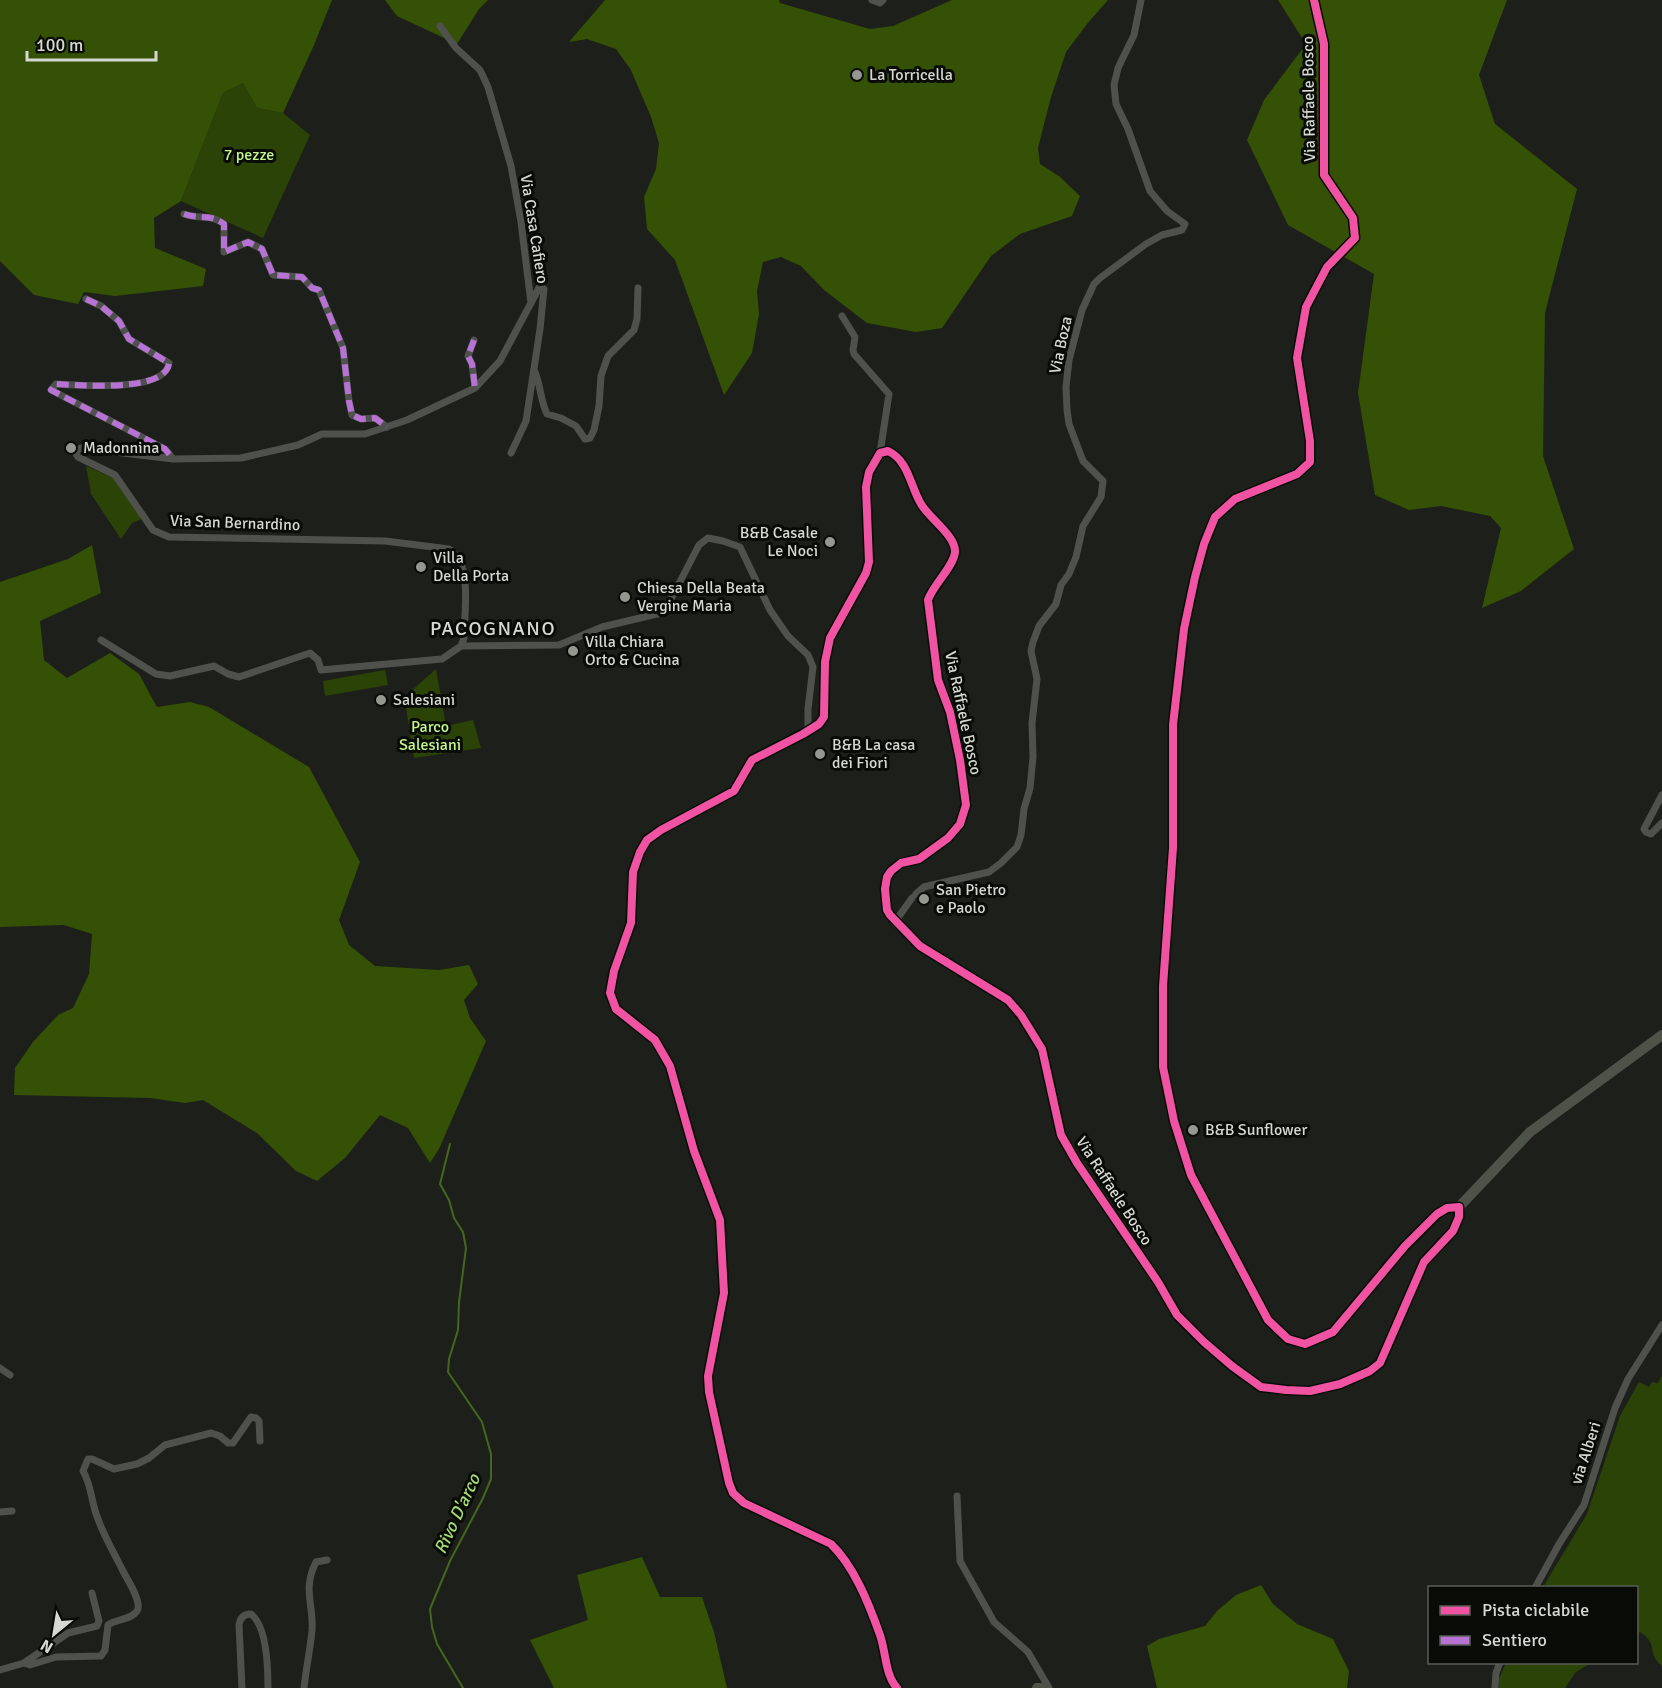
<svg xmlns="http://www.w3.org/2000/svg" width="1662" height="1688" font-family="Signika,sans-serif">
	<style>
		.green { fill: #2b4307 }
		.forest { fill: #345105 }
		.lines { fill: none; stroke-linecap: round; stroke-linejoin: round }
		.stream { stroke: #46661f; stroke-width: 2 }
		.street { stroke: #4f514d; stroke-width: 7 }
		.secondary { stroke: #4e534a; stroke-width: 10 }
		.quiet { stroke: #b673d3; stroke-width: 6; stroke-dasharray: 12 6; stroke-linecap: butt }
		.cycleway-casing { stroke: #080b06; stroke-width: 11 }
		.cycleway { stroke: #f153a3; stroke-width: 8 }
		.poi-dot { fill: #959891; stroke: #080b06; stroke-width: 2 }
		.labels { text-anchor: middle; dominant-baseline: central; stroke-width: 6; stroke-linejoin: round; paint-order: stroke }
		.poi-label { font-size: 16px; fill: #d5d9d1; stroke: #080b06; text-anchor: start }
		.street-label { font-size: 16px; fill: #d5d9d1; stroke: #080b06 }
		.park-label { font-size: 16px; fill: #c2f68d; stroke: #080b06 }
		.water-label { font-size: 18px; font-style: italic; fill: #a7da73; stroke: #080b06 }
		.quarter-label { font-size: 20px; letter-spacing: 1.5px; fill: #d5d9d1; stroke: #080b06 }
	</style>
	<rect width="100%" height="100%" fill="#1d201a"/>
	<!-- green -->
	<path class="green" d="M243 83 257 108 283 113 310 135 263 238 181 201 223 93Z
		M86 466 113 478 142 519 132 523 121 539 91 494Z
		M436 669 446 726 473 720 481 748 414 758 405 701 410 692Z
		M385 670 388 685 325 696 323 681Z
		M1662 1376V1666C1645 1651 1660 1645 1640 1632L1637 1634 1636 1588 1543 1587 1587 1514 1620 1416 1639 1382 1649 1387 1652 1382 1658 1383Z
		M1506 1663V1662L1591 1663 1576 1672 1565 1688H1499V1679Z"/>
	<!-- forest -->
	<path class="forest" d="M0 0H332L314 45 283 113 257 108 243 83 223 93 181 201 154 218 155 248 206 269 203 286 115 296 84 292 78 304 34 295 0 261Z
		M385 0H488L479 9 457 44 397 16Z
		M605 0H779L780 3 870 29 893 26 952 0H1108L1087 24 1066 52 1051 97 1038 148 1040 164 1060 177 1080 196 1072 216 1020 234 991 256 942 328 916 332 867 323 824 290 801 266 781 257 763 262 757 291 759 314 752 353 724 395 675 260 647 229 644 197 656 169 659 143 651 117 631 70 616 49 587 39 569 42Z
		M1278 0H1507L1479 75 1495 124 1577 189 1545 313 1543 456 1574 549 1521 591 1482 608 1501 528 1490 516 1441 506 1409 510 1375 495 1358 393 1374 274 1288 225 1247 140 1264 100 1306 44Z
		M92 545 101 593 40 621 44 660 67 678 110 653 139 674 157 707 190 702 209 707 309 767 360 862 339 920 349 945 375 966 439 970 469 965 478 984 464 1000 470 1018 486 1041 439 1149 430 1163 408 1128 380 1115 345 1158 317 1181 296 1171 257 1133 203 1100 185 1103 150 1098 14 1095 15 1068 33 1042 58 1015 73 1008 89 974 92 934 64 925 0 927V582L68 559Z
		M642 1557 660 1597H702L714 1632 727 1688H554L530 1640 588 1620 577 1575Z
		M1261 1585 1273 1604 1297 1624 1333 1639 1349 1671 1347 1688H1157L1147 1646 1159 1639 1205 1626 1217 1611 1236 1595Z"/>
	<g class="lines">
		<!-- stream -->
		<path class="stream" d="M450 1144 440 1184 449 1200 454 1218 463 1232 466 1248 459 1302 458 1330 449 1359 448 1372 482 1422 491 1454V1479L483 1498 450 1561 430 1609 432 1627 437 1644 463 1688"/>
		<!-- street -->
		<path class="street" d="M872 0 880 3 883 0
			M440 26 456 48 480 70 488 87 511 166 521 222 531 303
			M184 214C201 220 209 213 224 224V252L248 242 262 249 273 275 302 277 312 288 319 290 343 348 349 401 352 415 361 419 375 418 387 427
			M86 299 101 306 119 321 129 339 169 363C166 393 79 385 56 384L51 390 165 449 173 459
			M842 316 855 337 853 350 854 354 889 394 880 453
			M474 340 468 356 472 364 475 388
			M534 370C541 384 540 400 547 414L561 418 576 426 585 439 590 438 594 430 599 406 601 376 608 356 634 330 637 319 638 288
			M101 640 156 674 170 676 214 666 228 674 239 677 310 653 318 660 321 670 442 659 461 646 559 645 602 627 657 614 671 599 699 545 708 538 723 541 740 547 770 610 788 636 808 655 813 667 808 709V731
			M461 646 464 638C464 613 473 563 449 549L385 541 169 537 153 530 115 475 78 457 75 452 81 448 173 459 241 458 298 445 322 434H365L407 420 475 388 500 361 540 286 544 289 540 329 526 421 511 453
			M1662 795 1644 829 1646 832 1651 834 1662 823
			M916 894 924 887 932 885 989 872 1001 863 1017 847 1021 835 1024 809 1030 788 1033 757 1032 723 1037 679 1031 651 1033 642 1039 626 1056 604 1061 585 1069 574 1076 557 1083 526 1101 497 1103 481 1083 461 1069 424 1067 410 1066 387 1069 360 1082 310 1094 284 1100 278 1146 244 1162 235 1182 230 1185 224 1167 211 1150 191 1128 129 1116 104 1114 85 1118 68 1134 35 1141 0
			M893 920 897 919 912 898
			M0 1368 10 1375
			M957 1496 960 1561 994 1622 1028 1652 1049 1688
			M0 1512 12 1511
			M1535 1588 1559 1544 1584 1505 1615 1408 1628 1379 1662 1325
			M24 1663 30 1665 56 1657 101 1656 105 1650 108 1625C116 1619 131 1620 137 1611 143 1602 126 1578 122 1569 114 1553 104 1536 98 1519 91 1503 92 1486 83 1471L88 1459H92L114 1469 137 1464 149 1458 165 1445 211 1433 220 1436 228 1443H233L251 1417 256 1418 259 1421 260 1441
			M0 1670 24 1663 68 1633 97 1626 99 1621 92 1593
			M242 1688 239 1625C240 1618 244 1614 251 1614 267 1626 268 1669 268 1688
			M304 1688C306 1669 310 1650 312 1631 314 1604 302 1590 316 1562L327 1560
			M1495 1688 1496 1673 1500 1662"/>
		<!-- secondary -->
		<path class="secondary" d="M1459 1207 1530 1132 1662 1035
			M897 1688C885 1675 886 1652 880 1635 869 1604 854 1566 831 1544L744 1503 733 1493 729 1483 709 1392 708 1376 724 1293 720 1220 694 1151 670 1066 655 1040 616 1009 610 993 614 971 631 923 633 872 640 852 647 840 661 830 734 791 752 760 803 734 819 724 824 717 825 662 830 638 866 573 869 562 866 487 869 472 880 453 888 451C909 461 910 486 921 504 929 518 956 536 955 552 954 566 933 585 928 600L938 680 950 712 960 760 966 805 960 824 948 838 919 859 901 863 891 871 887 877 885 889 887 910 890 915 920 946 1008 1000 1021 1015 1042 1049 1061 1135 1077 1163 1158 1282 1177 1315 1204 1342 1232 1366 1261 1387 1286 1390 1310 1391 1340 1384 1370 1371 1380 1363 1424 1262 1453 1231 1459 1217V1207L1447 1208 1437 1214 1405 1246 1333 1332 1305 1344 1288 1339 1268 1320 1191 1175 1174 1121 1163 1067V986L1173 848V725L1184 629 1195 577 1204 544 1215 517 1235 499 1297 474 1310 462V441L1297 358 1306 307 1327 267 1355 238 1353 218 1324 175V44L1314 0
			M1037 1688H1044"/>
		<!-- quiet -->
		<path class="quiet" d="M184 214C201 220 209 213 224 224V252L248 242 262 249 273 275 302 277 312 288 319 290 343 348 349 401 352 415 361 419 375 418 387 427
			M86 299 101 306 119 321 129 339 169 363C166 393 79 385 56 384L51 390 165 449 173 459
			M474 340 468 356 472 364 475 388"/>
		<defs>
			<path id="cycleway" d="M897 1688C885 1675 886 1652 880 1635 869 1604 854 1566 831 1544L744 1503 733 1493 729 1483 709 1392 708 1376 724 1293 720 1220 694 1151 670 1066 655 1040 616 1009 610 993 614 971 631 923 633 872 640 852 647 840 661 830 734 791 752 760 803 734 819 724 824 717 825 662 830 638 866 573 869 562 866 487 869 472 880 453 888 451C909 461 910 486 921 504 929 518 956 536 955 552 954 566 933 585 928 600L938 680 950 712 960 760 966 805 960 824 948 838 919 859 901 863 891 871 887 877 885 889 887 910 890 915 920 946 1008 1000 1021 1015 1042 1049 1061 1135 1077 1163 1158 1282 1177 1315 1204 1342 1232 1366 1261 1387 1286 1390 1310 1391 1340 1384 1370 1371 1380 1363 1424 1262 1453 1231 1459 1217V1207L1447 1208 1437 1214 1405 1246 1333 1332 1305 1344 1288 1339 1268 1320 1191 1175 1174 1121 1163 1067V986L1173 848V725L1184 629 1195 577 1204 544 1215 517 1235 499 1297 474 1310 462V441L1297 358 1306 307 1327 267 1355 238 1353 218 1324 175V44L1314 0"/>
		</defs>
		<!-- cycleway casing -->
		<use href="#cycleway" class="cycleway-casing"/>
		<!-- cycleway -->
		<use href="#cycleway" class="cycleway"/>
	</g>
	<!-- markers -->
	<g class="poi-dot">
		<circle cx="857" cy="75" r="6"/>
		<circle cx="71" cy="448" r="6"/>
		<circle cx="830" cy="542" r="6"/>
		<circle cx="421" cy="567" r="6"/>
		<circle cx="625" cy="597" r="6"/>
		<circle cx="573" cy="651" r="6"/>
		<circle cx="381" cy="700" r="6"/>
		<circle cx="820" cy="754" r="6"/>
		<circle cx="924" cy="899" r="6"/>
		<circle cx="1193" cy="1130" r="6"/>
	</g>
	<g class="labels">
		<!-- poi labels -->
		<g class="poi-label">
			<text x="869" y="75">La Torricella</text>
			<text x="83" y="448">Madonnina</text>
			<text x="818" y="533" text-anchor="end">B&amp;B Casale<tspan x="818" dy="18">Le Noci</tspan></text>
			<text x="433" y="558">Villa<tspan x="433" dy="18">Della Porta</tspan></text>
			<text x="637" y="588">Chiesa Della Beata<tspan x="637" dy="18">Vergine Maria</tspan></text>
			<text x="585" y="642">Villa Chiara<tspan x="585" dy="18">Orto &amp; Cucina</tspan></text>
			<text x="393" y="700">Salesiani</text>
			<text x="832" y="745">B&amp;B La casa<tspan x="832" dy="18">dei Fiori</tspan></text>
			<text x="936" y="890">San Pietro<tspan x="936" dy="18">e Paolo</tspan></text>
			<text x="1205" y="1130">B&amp;B Sunflower</text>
		</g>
		<!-- street labels -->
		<g class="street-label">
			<text transform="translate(1309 99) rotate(-91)">Via Raffaele Bosco</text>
			<text transform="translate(534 229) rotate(81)">Via Casa Cafiero</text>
			<text transform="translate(1061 345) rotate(-78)">Via Boza</text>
			<text transform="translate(235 523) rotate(2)">Via San Bernardino</text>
			<text transform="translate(963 713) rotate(78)">Via Raffaele Bosco</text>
			<text transform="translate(1114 1191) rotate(57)">Via Raffaele Bosco</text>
			<text transform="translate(1586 1453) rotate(-72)">via Alberi</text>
		</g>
		<!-- park labels -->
		<g class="park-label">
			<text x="249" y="155">7 pezze</text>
			<text x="430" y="727">Parco<tspan x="430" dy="18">Salesiani</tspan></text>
		</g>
		<!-- water labels -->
		<g class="water-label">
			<text transform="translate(457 1514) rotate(-65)">Rivo D'arco</text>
		</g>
		<!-- quarter labels -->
		<g class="quarter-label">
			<text x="493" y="628">PACOGNANO</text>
		</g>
	</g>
	<!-- legend -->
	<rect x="1428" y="1586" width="210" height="78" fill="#080b06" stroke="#5a5d57" stroke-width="1.5"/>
	<rect x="1440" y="1606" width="30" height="9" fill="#f153a3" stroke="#5a5d57" stroke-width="1.5"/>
	<text x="1482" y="1616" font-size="18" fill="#d5d9d1">Pista ciclabile</text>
	<rect x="1440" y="1636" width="30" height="9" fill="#b673d3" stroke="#5a5d57" stroke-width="1.5"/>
	<text x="1482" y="1646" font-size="18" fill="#d5d9d1">Sentiero</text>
	<!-- north arrow -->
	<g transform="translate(54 1634) rotate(210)" stroke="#080b06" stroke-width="4.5" paint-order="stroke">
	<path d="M0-4.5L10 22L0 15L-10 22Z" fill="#d5d9d1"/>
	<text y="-9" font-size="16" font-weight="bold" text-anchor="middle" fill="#d5d9d1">N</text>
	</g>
	<!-- scale -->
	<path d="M27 51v9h129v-9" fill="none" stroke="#d5d9d1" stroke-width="3"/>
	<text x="36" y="51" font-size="18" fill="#d5d9d1" stroke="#080b06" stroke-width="4.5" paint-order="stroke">100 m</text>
</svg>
